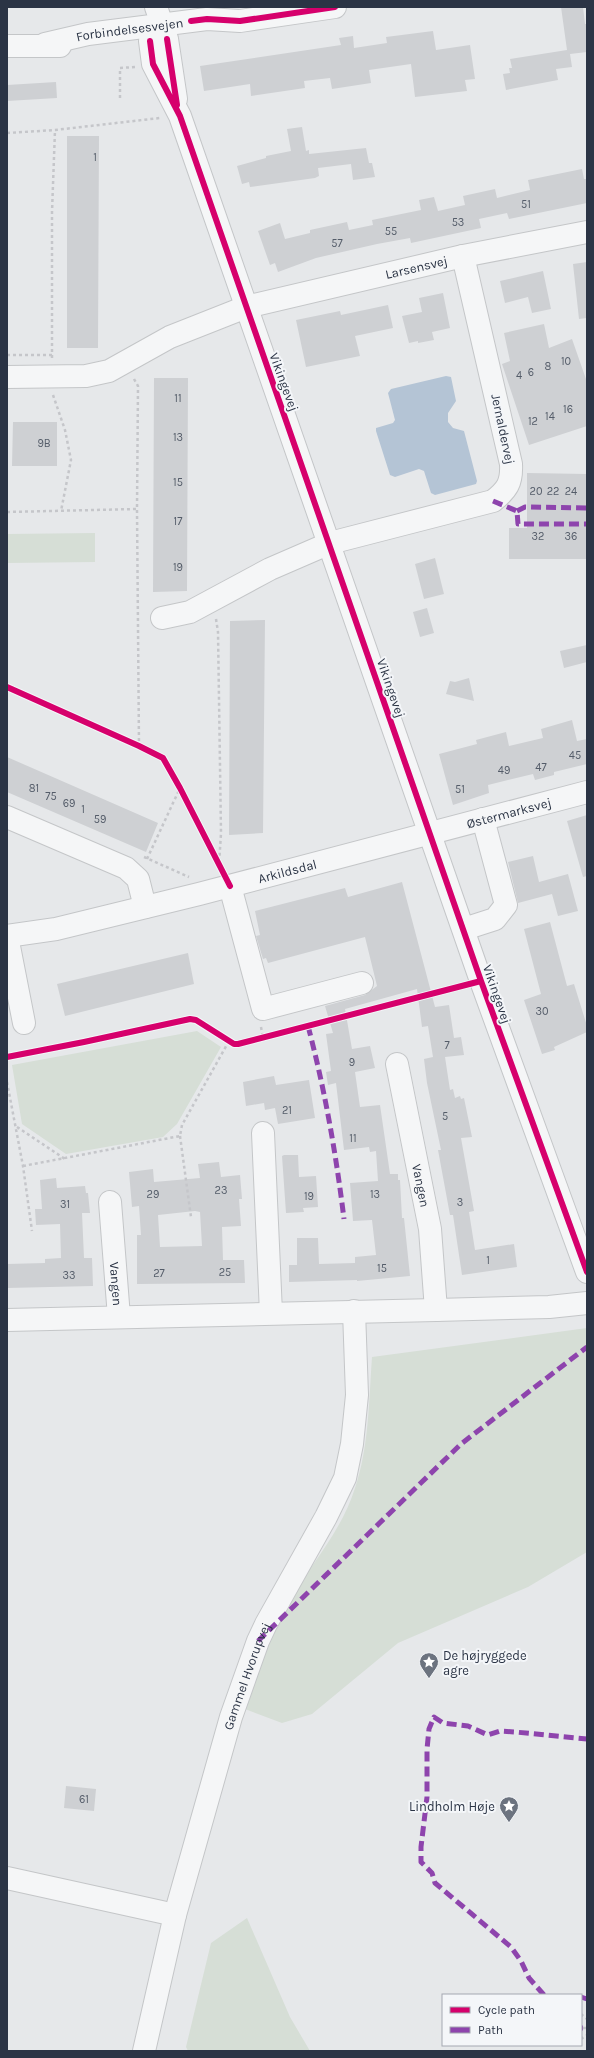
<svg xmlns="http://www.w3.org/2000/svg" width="594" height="2058" font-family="Karla,sans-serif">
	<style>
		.green { fill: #d6ded6 }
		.water { fill: #b4c4d5 }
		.building { fill: #ced0d3; fill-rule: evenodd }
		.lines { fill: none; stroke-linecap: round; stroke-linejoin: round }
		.minor-casing { stroke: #c4c6c8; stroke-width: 24 }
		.path { stroke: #c5c6ca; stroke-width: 2.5; stroke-dasharray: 3 3; stroke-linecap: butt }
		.minor { stroke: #f5f6f7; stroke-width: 22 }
		.quiet { stroke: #8e44ad; stroke-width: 5; stroke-dasharray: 10 5; stroke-linecap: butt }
		.cycleway-casing { stroke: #f4f6f9; stroke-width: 8 }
		.cycleway { stroke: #d6006c; stroke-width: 6 }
		.labels { text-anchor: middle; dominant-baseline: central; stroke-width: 4; stroke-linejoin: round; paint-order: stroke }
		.number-label { font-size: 11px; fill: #545c69 }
		.street-label { font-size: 13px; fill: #2b3445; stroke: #f4f6f9 }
		.poi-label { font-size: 13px; fill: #2b3445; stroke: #f4f6f9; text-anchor: start }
	</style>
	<rect width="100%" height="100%" fill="#e6e8ea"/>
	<!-- green -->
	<path class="green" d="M95 533V562L7 563V534Z
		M197 1031 221 1047 177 1124 163 1137 66 1154 22 1124 12 1065Z
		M587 1328V1552L528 1587 398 1643 312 1714 282 1723 245 1709C255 1676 266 1644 282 1613 305 1570 340 1536 355 1488 369 1448 369 1399 372 1357Z
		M247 1918 290 2017 310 2051H188L186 2047 211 1943Z"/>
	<!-- water -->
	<path class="water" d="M446 376 451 377 456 401 448 413V422L453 428 464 431 477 481 476 484 435 495 431 493 424 471 419 469 395 477 390 475 376 431V428L393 423 395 420 388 393 391 389Z"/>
	<!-- building -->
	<path class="building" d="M561 7H583L585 24H587V52L570 54 572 67 556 69 558 80 506 90 503 74 510 73 509 68H512L510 59 567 50Z
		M433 31 436 50 470 45 475 79 465 80 467 91 415 97 411 64 369 70 371 83 332 89 330 78 304 81 305 88 251 96 250 84 204 91 200 66 341 45 339 38 353 36 354 48 387 43 386 37Z
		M56 82 57 98 7 101V85Z
		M302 127 306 151 309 150V154L366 148 369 163H372L375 177 353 180 351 164 318 168 319 176 315 178 250 187 249 182 242 184 237 166 266 158V156L291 151 287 129Z
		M67 136H99L98 348H67Z
		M582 169 584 179H587V203L509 219 507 213 479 219 481 228 411 243 410 238 377 244 316 258 278 272 275 263 270 265 258 231 280 223 285 239 310 233V230L347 222 349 230 373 225 372 220 421 210 419 200 434 197 438 211 465 205 463 196 495 189 497 198 530 190 528 180Z
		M587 262V318L579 319 573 264Z
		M543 271 551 309 532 313 528 297 505 303 500 281Z
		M443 293 450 328 432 332 434 340 418 343V341L409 343 402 316 422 312 419 298Z
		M388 305 393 328 355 336 360 356 306 367 296 320 340 311 341 315Z
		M544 324 549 348 572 339 587 382V426L529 445 502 364 510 361 504 333Z
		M154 378H188L187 591 153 592Z
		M13 422H57V466H12Z
		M527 473 587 474V559H509V528H527Z
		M435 558 444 594 424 599 415 564Z
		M427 608 434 633 420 637 413 612Z
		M265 620 263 833 229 835 230 621Z
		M587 645V662L564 668 560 651Z
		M469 678 474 701 446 694 450 681 455 682Z
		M572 720 577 741 587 739V764L554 772V775L535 780 533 774 488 785 489 793 453 805 439 754 477 744 476 740 506 732 509 746 543 738 541 729Z
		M7 757 158 823 146 852 7 792Z
		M587 815V876L583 877 567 821Z
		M533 856 539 882 568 874 578 911 558 916 552 894 518 903 508 862Z
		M402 882 435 1007 449 1005 454 1038 461 1037 464 1055 445 1057 450 1090 453 1089 455 1098 460 1096 461 1099 464 1098 472 1137 461 1138 474 1211 469 1212 475 1250 514 1244 517 1267 462 1275 453 1215H450L438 1150H441L427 1083 424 1059 433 1057 428 1026 422 1027 417 989 345 1009 352 1049 370 1046 375 1068 355 1072 360 1107 380 1105 390 1174H398V1180H400L402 1218H404L410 1276 357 1281V1280L289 1282V1265H297V1238H318L319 1264 355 1263V1257L376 1255 372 1220 353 1221 350 1183 378 1181 376 1151 370 1152 369 1147 344 1150 336 1083 328 1085 326 1072 331 1071 326 1034 333 1033 325 1006 365 995 377 986 365 937 268 963 266 958 263 959 256 936 260 935 255 911 345 888 348 897Z
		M550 922 567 986 574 984 587 1026V1032L554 1047 555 1050 542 1054 524 1000 541 994 524 929Z
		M188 953 194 984 65 1016 57 984Z
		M274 1076 276 1085 309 1080 315 1118 278 1124 275 1108 265 1110 264 1103 246 1106 243 1082Z
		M284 1155H298L299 1177 316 1176 318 1207 303 1208 304 1212 286 1213 282 1156Z
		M219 1162 221 1177 240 1175 242 1199H239L241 1226 222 1227 223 1260H244L245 1283 137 1284V1235H141L139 1206 132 1207 129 1172 153 1169 154 1182 200 1178 198 1164ZM195 1211 200 1212 202 1246 160 1247 158 1215Z
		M56 1178 57 1188 85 1186 86 1193H88L90 1213H82L84 1258H92L93 1286 7 1288V1264L45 1263V1259L61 1258 60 1224 36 1225 35 1209H42L40 1180Z
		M66 1786 96 1789 94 1811 64 1808Z"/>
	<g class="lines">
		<defs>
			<g id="minor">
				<path d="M156 7 167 39 176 99"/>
				<path d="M161 25 150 41 153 64 180 116 481 981 587 1272"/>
				<path id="s1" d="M45 44 88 34 207 19 240 21 335 7"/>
				<path d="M7 46H60"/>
				<path id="s2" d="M7 377 86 376 109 371 170 337 246 307 463 256 587 232"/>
				<path d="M162 618 190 612 270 569 330 543 493 501C507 490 512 483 511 464L463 256"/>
				<path d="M7 817 126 868 138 879 145 907"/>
				<path d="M230 886 263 1009 362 983"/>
				<path d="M464 929 495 919 506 905 483 819"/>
				<path id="s3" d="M7 936 56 929 199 894 587 792"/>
				<path d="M7 936 24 1023"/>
				<path id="s4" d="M397 1064 430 1229 436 1310"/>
				<path d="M263 1133 271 1313"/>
				<path id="s5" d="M110 1202 119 1317"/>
				<path d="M7 1320 436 1310 549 1307 587 1303"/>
				<path d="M7 1878 175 1915"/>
				<path id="s6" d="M144 2051 175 1915 231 1717 258 1641 266 1624 326 1517 345 1478 352 1444 357 1395 354 1311"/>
			</g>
		</defs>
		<!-- minor casing -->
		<use href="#minor" class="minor-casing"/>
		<!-- path -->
		<path class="path" d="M120 98V68L135 67
			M7 133 55 130 160 118
			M7 355H52
			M52 358V212L55 130
			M134 379 138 386 137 509 139 746
			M53 395 65 430 71 460 61 511
			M7 512 137 509
			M216 619 218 632 221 833 219 865
			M144 857 189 877
			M147 859 180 788
			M261 1027 263 1038
			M7 1082 23 1166 32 1231
			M17 1127 65 1159
			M180 1136 191 1217
			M23 1166 180 1136 182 1125 229 1041
			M581 2014 587 2019
			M583 2028H587
			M581 2039 587 2035"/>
		<!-- minor -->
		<use href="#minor" class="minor"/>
		<!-- quiet -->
		<path class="quiet" d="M493 501 517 511 518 524H587
			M517 511 525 507 587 508
			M308 1026C325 1090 336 1154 344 1219
			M258 1641 461 1444 587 1347
			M544 1995 529 1978 521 1961 511 1947 435 1883 432 1873 421 1862V1847L427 1797V1749L429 1729 434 1717 443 1723 468 1726 488 1735 500 1731 515 1732 587 1739
			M581 1997 587 1999
			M581 2028H583"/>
		<defs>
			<path id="cycleway" d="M191 21 207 19 240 21 335 7
				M167 39 177 105
				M150 41 153 64 180 116 481 981 587 1272
				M7 687 139 746 163 758 180 788 230 886
				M7 1057 84 1042 190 1019 196 1020 234 1044H238L481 981"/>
		</defs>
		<!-- cycleway casing -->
		<use href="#cycleway" class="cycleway-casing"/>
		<!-- cycleway -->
		<use href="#cycleway" class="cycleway"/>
	</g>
	<!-- icons -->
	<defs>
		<symbol id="sight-pin" viewBox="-11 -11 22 30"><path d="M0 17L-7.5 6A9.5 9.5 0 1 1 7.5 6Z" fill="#6c737f" stroke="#f4f6f9"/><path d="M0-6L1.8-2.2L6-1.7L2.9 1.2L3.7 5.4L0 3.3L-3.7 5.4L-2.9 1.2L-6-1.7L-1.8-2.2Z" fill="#fff"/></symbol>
	</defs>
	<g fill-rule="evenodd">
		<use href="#sight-pin" x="418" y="1651" width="22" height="30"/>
		<use href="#sight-pin" x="498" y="1795" width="22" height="30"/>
	</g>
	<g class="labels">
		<!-- number labels -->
		<g class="number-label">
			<text x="95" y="157">1</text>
			<text x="526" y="204">51</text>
			<text x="458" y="222">53</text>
			<text x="391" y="231">55</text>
			<text x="337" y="243">57</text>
			<text x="566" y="361">10</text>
			<text x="548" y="366">8</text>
			<text x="531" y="372">6</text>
			<text x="519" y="375">4</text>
			<text x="178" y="398">11</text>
			<text x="568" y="409">16</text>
			<text x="550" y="416">14</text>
			<text x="533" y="421">12</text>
			<text x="178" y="437">13</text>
			<text x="44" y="443">9B</text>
			<text x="178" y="482">15</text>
			<text x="536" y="491">20</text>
			<text x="553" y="491">22</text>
			<text x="571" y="491">24</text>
			<text x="178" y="521">17</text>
			<text x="538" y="536">32</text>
			<text x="571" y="536">36</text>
			<text x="178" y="567">19</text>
			<text x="575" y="755">45</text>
			<text x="541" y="767">47</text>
			<text x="504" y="770">49</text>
			<text x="34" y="788">81</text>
			<text x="460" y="789">51</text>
			<text x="51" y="796">75</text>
			<text x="69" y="803">69</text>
			<text x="83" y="809">1</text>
			<text x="100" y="819">59</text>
			<text x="542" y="1011">30</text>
			<text x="447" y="1045">7</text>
			<text x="352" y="1062">9</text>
			<text x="287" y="1110">21</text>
			<text x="445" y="1116">5</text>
			<text x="353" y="1138">11</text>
			<text x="221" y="1190">23</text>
			<text x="153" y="1194">29</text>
			<text x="375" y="1194">13</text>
			<text x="309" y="1196">19</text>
			<text x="460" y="1202">3</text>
			<text x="65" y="1204">31</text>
			<text x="488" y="1260">1</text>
			<text x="382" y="1268">15</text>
			<text x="225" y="1272">25</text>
			<text x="159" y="1273">27</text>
			<text x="69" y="1275">33</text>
			<text x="84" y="1799">61</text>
		</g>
		<!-- street labels -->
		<g class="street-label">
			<text stroke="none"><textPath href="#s1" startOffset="86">Forbindelsesvejen</textPath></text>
			<text stroke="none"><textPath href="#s2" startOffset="429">Larsensvej</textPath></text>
			<text transform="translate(284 382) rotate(70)">Vikingevej</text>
			<text transform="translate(503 429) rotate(78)">Jernaldervej</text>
			<text transform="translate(391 688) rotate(71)">Vikingevej</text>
			<text stroke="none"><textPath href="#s3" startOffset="517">Østermarksvej</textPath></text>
			<text stroke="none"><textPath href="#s3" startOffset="288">Arkildsdal</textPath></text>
			<text transform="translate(497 994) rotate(71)">Vikingevej</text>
			<text stroke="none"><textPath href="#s4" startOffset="124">Vangen</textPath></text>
			<text stroke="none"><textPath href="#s5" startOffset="82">Vangen</textPath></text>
			<text stroke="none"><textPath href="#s6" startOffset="389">Gammel Hvorupvej</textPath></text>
		</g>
		<!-- poi labels -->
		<g class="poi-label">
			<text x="443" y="1655">De højryggede<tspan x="443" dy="15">agre</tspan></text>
			<text x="495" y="1806" text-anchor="end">Lindholm Høje</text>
		</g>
	</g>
	<!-- border -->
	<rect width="594" height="2058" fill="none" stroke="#2b3445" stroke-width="16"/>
	<!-- legend -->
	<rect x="442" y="1994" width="140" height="52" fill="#f4f6f9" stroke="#a4a8b1"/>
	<rect x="450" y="2007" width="20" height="6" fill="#d6006c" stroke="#a4a8b1"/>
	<text x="478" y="2014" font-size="12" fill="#2b3445">Cycle path</text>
	<rect x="450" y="2027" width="20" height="6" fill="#8e44ad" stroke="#a4a8b1"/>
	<text x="478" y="2034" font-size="12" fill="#2b3445">Path</text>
</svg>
